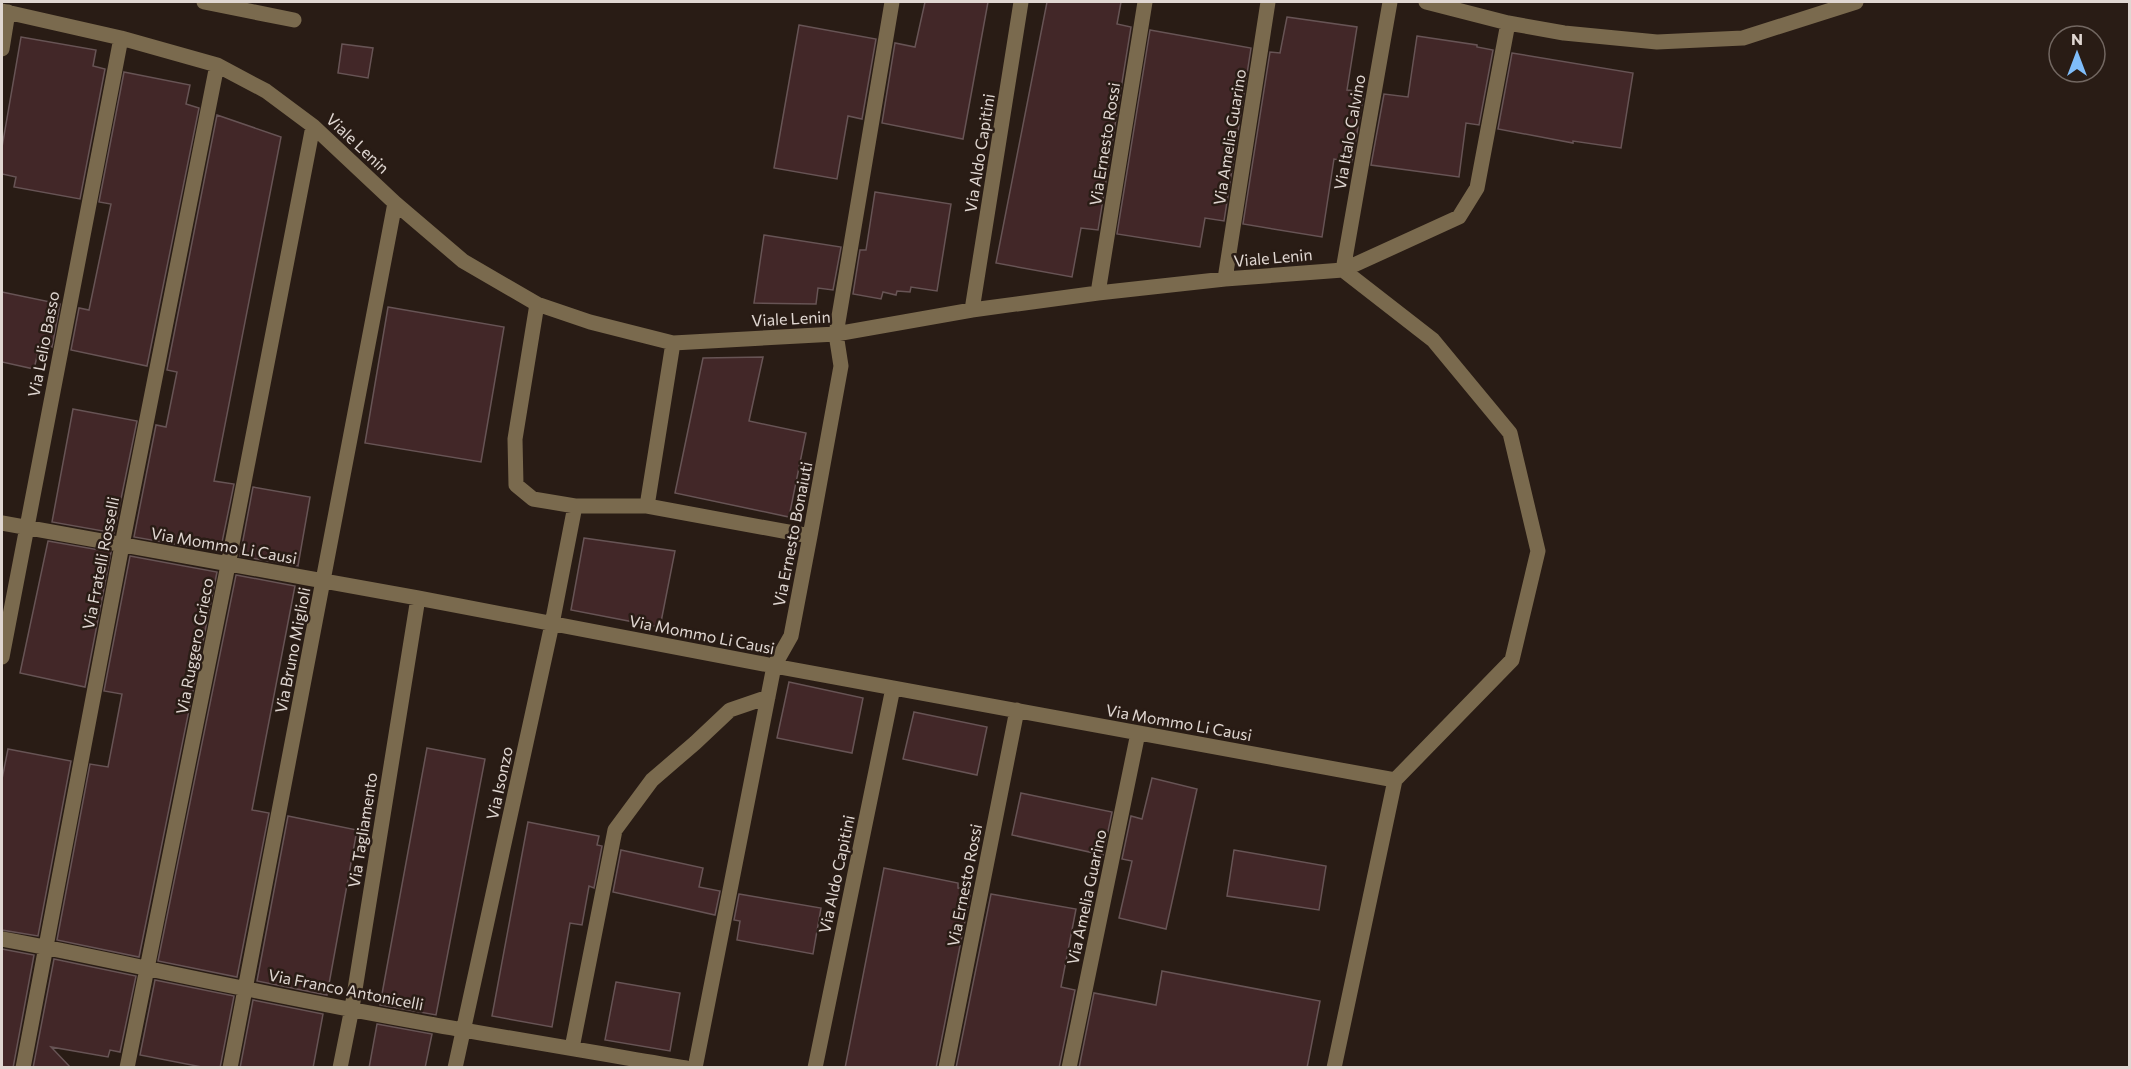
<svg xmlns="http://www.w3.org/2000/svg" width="2131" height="1069" font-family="Commissioner,sans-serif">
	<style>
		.building { fill: #422728; stroke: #675455; stroke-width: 1.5 }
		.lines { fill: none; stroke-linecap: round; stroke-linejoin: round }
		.minor { stroke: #7a6a4e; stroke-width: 15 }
		.labels { text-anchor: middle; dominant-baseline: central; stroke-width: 5; stroke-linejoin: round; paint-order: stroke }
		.street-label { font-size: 16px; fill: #e0d7d2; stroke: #291c15 }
	</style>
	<rect width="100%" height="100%" fill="#291c15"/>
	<!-- building -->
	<path class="building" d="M925 2H988L963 139 882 123 895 43 915 47Z
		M1047 2H1121L1117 24 1131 27 1098 230 1081 228 1072 277 996 263Z
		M1287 17 1357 27 1347 90 1364 92 1352 162 1334 159 1322 237 1243 224 1270 52 1280 53Z
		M799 25 876 39 862 119 848 116 837 179 774 168Z
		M1150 30 1251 48 1224 221 1205 218 1200 247 1117 234Z
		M1417 36 1477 45V47L1493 50 1479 125 1466 123 1459 177 1371 165 1384 94 1408 97Z
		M21 37 96 50 93 66 105 69 80 199 14 187 16 177 2 174V147Z
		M342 44 373 48 368 78 338 73Z
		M1512 53 1633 73 1621 148 1573 141V143L1498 129Z
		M124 72 190 85 186 104 199 108 147 366 71 350 79 308 89 310 111 204 99 202Z
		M217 115 281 137 214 481 234 484 220 552 134 537 156 425 166 427 177 372 167 370Z
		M875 192 951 204 937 291 911 287 910 292 897 291 896 295 883 292 881 299 853 294 860 250H866Z
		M764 235 841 247 833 290 818 288 816 304 754 303Z
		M2 292 60 304 52 347 40 344 34 369 2 362Z
		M388 307 504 327 481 462 365 443Z
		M763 357 749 421 806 433 789 517 675 493 703 358Z
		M73 409 137 421 114 533 52 522Z
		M253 487 310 497 298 566 240 556Z
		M584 538 675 551 660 627 571 610Z
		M48 541 111 552 85 687 20 673Z
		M130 556 217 572 139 957 57 940 90 764 108 767 122 694 104 691Z
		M236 575 295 586 252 810 269 813 237 977 158 961Z
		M789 682 863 698 852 753 777 738Z
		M914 712 987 727 977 775 903 759Z
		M427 748 485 759 436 1015 380 1005Z
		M8 749 71 761 38 936 2 930V779Z
		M1152 778 1197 789 1166 929 1119 918 1132 861 1122 859 1131 816 1142 819Z
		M1021 793 1112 812 1103 855 1012 835Z
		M288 816 357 830 327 995 257 981Z
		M528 822 599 836 597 845 602 846 594 888 589 886 582 925 570 923 552 1027 492 1016Z
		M621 850 703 868 699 887 720 891 715 915 613 892Z
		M1234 850 1326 866 1319 910 1227 896Z
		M884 868 958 883V888L971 890 936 1068H845Z
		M739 894 821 908 813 954 737 940 740 921 734 920Z
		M991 894 1076 909 1061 987 1075 990 1059 1068H956Z
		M2 949 34 955 13 1068H2Z
		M54 959 136 976 120 1052 110 1050 108 1057 51 1047 71 1068H33Z
		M1162 971 1320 1001 1307 1068H1079L1094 993 1156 1005Z
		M155 980 234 996 220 1068H207L140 1055Z
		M616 982 680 993 670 1051 605 1040Z
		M253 1000 323 1014 313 1068H240Z
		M377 1024 432 1034 425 1068H369Z"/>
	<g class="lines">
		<!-- minor -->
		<path class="minor" d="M204 2 294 20
			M1426 2 1508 23 1564 33 1657 42 1743 38 1856 2
			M2 11 121 38 217 65 266 91 313 126 395 203 463 261 537 304 590 322 673 343 836 334 972 310 1098 293 1225 279 1343 270 1459 217 1477 188 1508 23
			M2 49 8 12
			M1225 279 1268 2
			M1098 293 1145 2
			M537 304 515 439 516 485 533 499 575 506H647L810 536
			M972 310 1021 2
			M647 506 673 343
			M2 523 418 598 774 666 1395 780
			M2 657 121 38
			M2 939C84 954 165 973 247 989 392 1019 539 1043 686 1068
			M572 1048 615 830 652 780 695 743 730 710 768 697
			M23 1068 122 545 217 65
			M127 1068 228 565 313 126
			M230 1068 395 203
			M340 1068 352 1008 418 598
			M455 1068 552 624 575 506
			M695 1068 774 666 791 636 810 536 841 366 836 334 892 2
			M815 1068 893 688
			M946 1068 1017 710
			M1069 1068 1138 733
			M1334 1068 1395 780 1512 660 1538 551 1510 433 1433 340 1343 270 1390 2"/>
	</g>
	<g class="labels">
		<!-- street labels -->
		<g class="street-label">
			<text transform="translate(1349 132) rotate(-80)">Via Italo Calvino</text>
			<text transform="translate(1229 137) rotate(-81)">Via Amelia Guarino</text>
			<text transform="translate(358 143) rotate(43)">Viale Lenin</text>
			<text transform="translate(1104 144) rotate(-81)">Via Ernesto Rossi</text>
			<text transform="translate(979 153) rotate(-81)">Via Aldo Capitini</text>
			<text transform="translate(1273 257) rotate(-5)">Viale Lenin</text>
			<text transform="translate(791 318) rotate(-3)">Viale Lenin</text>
			<text transform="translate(43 344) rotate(-79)">Via Lelio Basso</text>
			<text transform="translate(792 534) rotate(-79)">Via Ernesto Bonaiuti</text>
			<text transform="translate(224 545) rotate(10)">Via Mommo Li Causi</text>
			<text transform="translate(100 563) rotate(-79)">Via Fratelli Rosselli</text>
			<text transform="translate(702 634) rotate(11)">Via Mommo Li Causi</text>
			<text transform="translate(194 646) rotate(-79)">Via Ruggero Grieco</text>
			<text transform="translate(292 650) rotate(-79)">Via Bruno Miglioli</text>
			<text transform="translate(1179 722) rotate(10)">Via Mommo Li Causi</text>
			<text transform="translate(499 783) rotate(-78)">Via Isonzo</text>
			<text transform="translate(362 830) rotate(-81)">Via Tagliamento</text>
			<text transform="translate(836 874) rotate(-78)">Via Aldo Capitini</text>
			<text transform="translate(964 885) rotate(-79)">Via Ernesto Rossi</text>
			<text transform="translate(1086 897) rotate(-78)">Via Amelia Guarino</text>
			<text transform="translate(346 989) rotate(11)">Via Franco Antonicelli</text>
		</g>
	</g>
	<!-- border -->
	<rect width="2131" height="1069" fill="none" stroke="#e0d7d2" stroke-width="6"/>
	<!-- north arrow -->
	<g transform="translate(2077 54)"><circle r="28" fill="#291c15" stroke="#726761" stroke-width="1.5"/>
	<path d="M0-4.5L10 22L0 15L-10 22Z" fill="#7fbdfa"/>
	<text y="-9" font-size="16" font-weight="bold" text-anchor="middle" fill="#e0d7d2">N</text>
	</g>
</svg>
